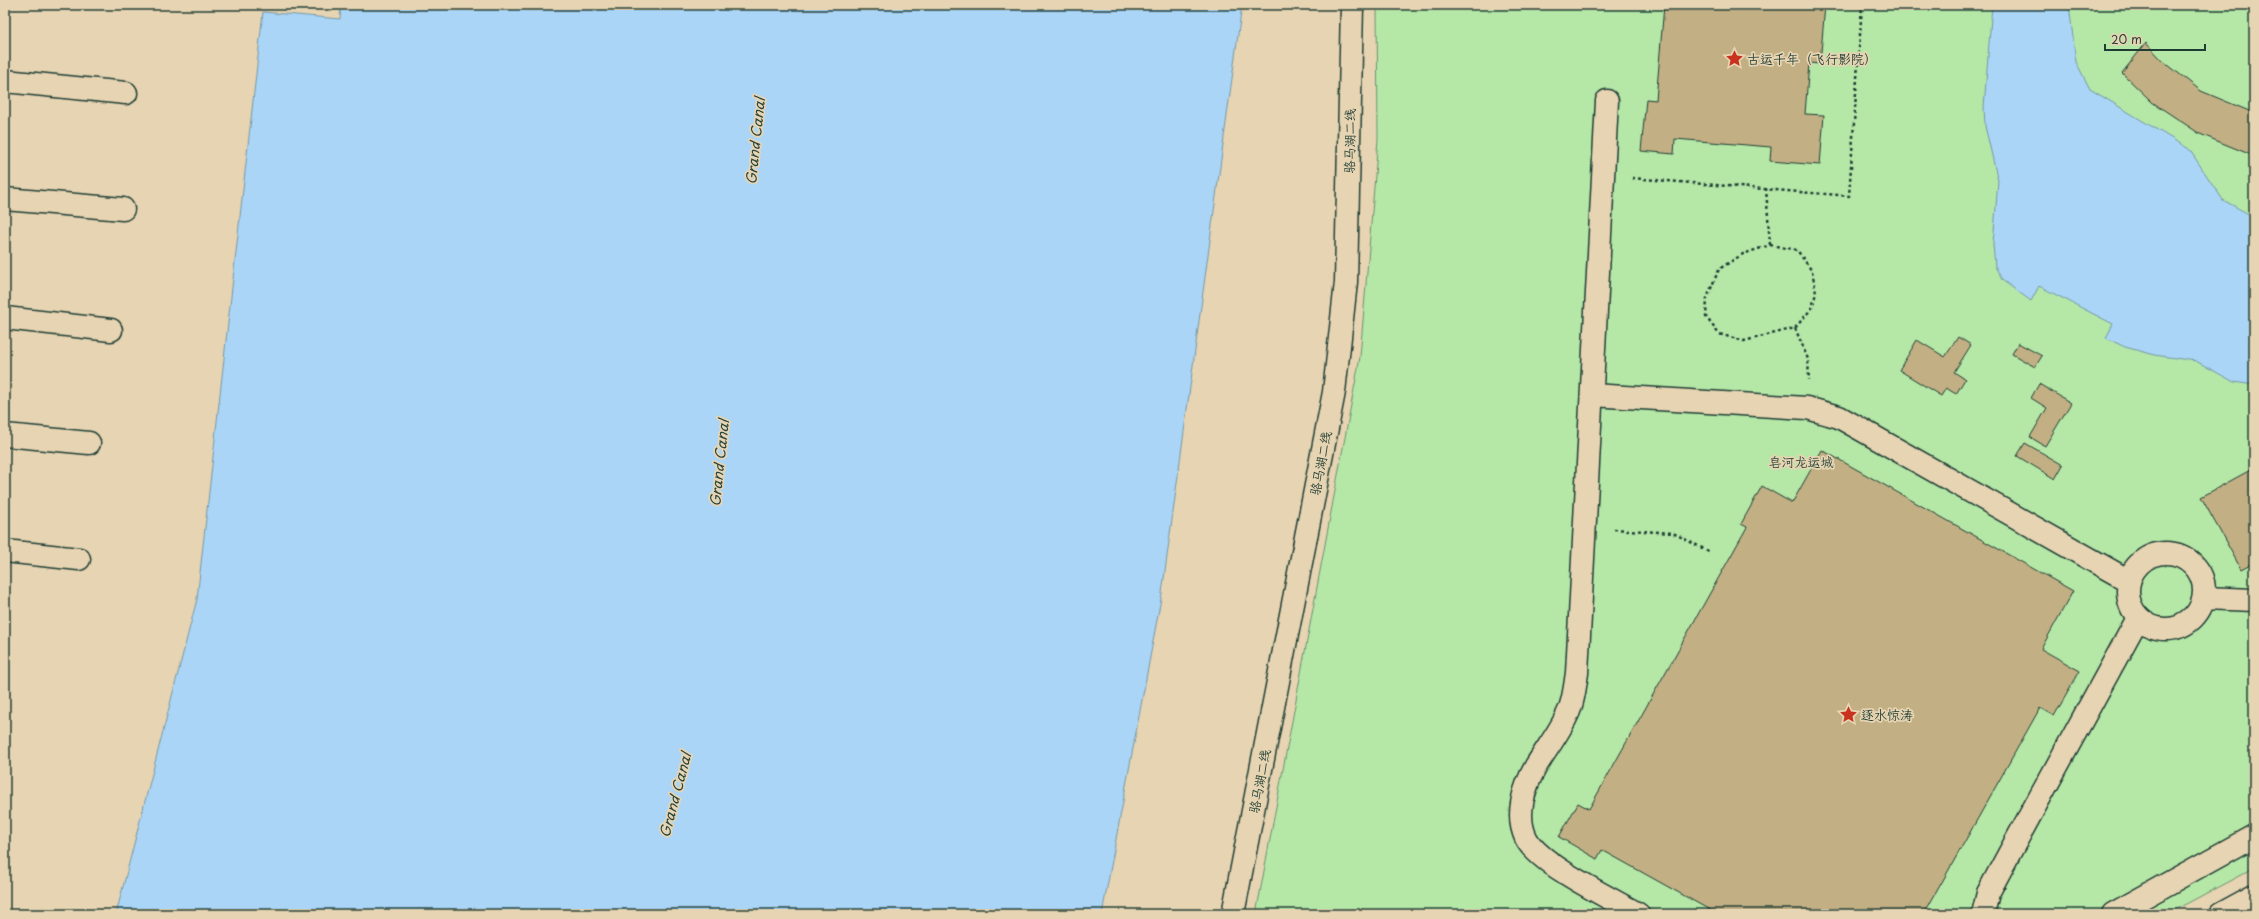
<svg xmlns="http://www.w3.org/2000/svg" width="2259" height="919" font-family="'Playpen Sans','LXGW WenKai TC',sans-serif">
	<style>
		.green { fill: #b5e7a7; stroke: #6a926e }
		.water { fill: #abd5f6; stroke: #7398a8 }
		.building { fill: #c2b084; stroke: #1f3d34 }
		.lines { fill: none; stroke-linecap: round; stroke-linejoin: round }
		.minor-casing { stroke: #1f3d34; stroke-width: 25 }
		.path { stroke: #1f3d34; stroke-width: 2.5; stroke-dasharray: 3 3; stroke-linecap: butt }
		.minor { stroke: #e7d4b2; stroke-width: 22 }
		.labels { text-anchor: middle; dominant-baseline: central; stroke-width: 3.5; stroke-linejoin: round; paint-order: stroke }
		.poi-label { font-size: 13px; fill: #1f3d34; stroke: #e7d4b2; text-anchor: start }
		.street-label { font-size: 13px; fill: #1f3d34; stroke: #e7d4b2 }
		.park-label { font-size: 13px; fill: #26463a; stroke: #e7d4b2 }
		.water-label { font-size: 14px; font-style: italic; fill: #26453e; stroke: #e7d4b2 }
	</style>
	<rect width="100%" height="100%" fill="#e7d4b2"/>
	<filter id="ink" filterUnits="userSpaceOnUse"><feTurbulence type="fractalNoise" baseFrequency=".025" numOctaves="2"/><feDisplacementMap in="SourceGraphic" scale="8" xChannelSelector="R" yChannelSelector="G"/><feConvolveMatrix kernelMatrix="1 2 1 2 8 2 1 2 1" color-interpolation-filters="sRGB"/></filter>
	<g filter="url(#ink)">
		<!-- green -->
		<path class="green" d="M1377 5H2254V868L2167 914H1256L1360 357 1378 139Z"/>
		<!-- water -->
		<path class="water" d="M341 5H1242L1162 593 1102 914H116L197 599 263 12 340 19Z
			M1992 5H2069L2076 62 2090 89 2189 149 2223 200 2254 217V385L2234 382 2196 361 2154 355 2125 347 2106 338 2113 324 2039 286 2031 301 2002 280 1995 266 1993 244 1998 181 1985 126 1984 107Z"/>
		<!-- building -->
		<path class="building" d="M1664 5H1825L1820 64 1809 63 1805 114 1824 115 1820 165 1770 161 1771 147 1675 139 1674 154 1641 151 1646 99 1656 100Z
			M2146 43 2163 61 2201 91 2254 113V156L2200 134 2152 102 2122 73Z
			M1958 337 1971 345 1954 372 1965 379 1956 394 1946 388 1941 396 1899 370 1917 340 1945 357Z
			M2018 343 2042 356 2035 367 2012 354Z
			M2039 384 2071 403 2045 446 2030 437 2047 408 2031 398Z
			M2025 443 2063 465 2055 479 2017 456Z
			M1822 450 2073 591 2041 649 2080 671 2054 716 2040 708 1924 914H1717L1602 850 1597 859 1559 837 1578 803 1589 809 1747 527 1741 524 1762 486 1792 503Z
			M2254 468V562L2241 569 2201 497Z"/>
		<g class="lines">
			<defs>
				<path id="minor" d="M5 81 126 93
					M1607 101 1577 673C1575 686 1574 699 1569 711 1561 730 1547 748 1536 766 1524 787 1515 815 1526 838 1538 864 1612 899 1638 914
					M5 199 123 209
					M5 318 111 330
					M1592 395 1807 408 1839 417 2129 581
					M5 435 89 443
					M5 551 79 559
					M2128 591a38 38 0 1 1 76 0a38 38 0 1 1-76 0Z
					M2204 598 2254 600
					M1233 914 1334 392 1346 282 1352 5
					M1983 914 1988 893 2010 852 2138 618
					M2113 914 2254 836
					M2221 914 2254 896"/>
			</defs>
			<!-- minor casing -->
			<use href="#minor" class="minor-casing"/>
			<!-- path -->
			<path class="path" d="M1632 178 1849 196 1862 5
				M1766 188 1770 245
				M1770 245 1797 250 1812 271 1816 293 1812 308 1795 328 1744 341 1719 334 1706 317 1707 298 1719 269 1743 254Z
				M1795 328 1808 359 1809 380
				M1614 529 1673 533 1710 552"/>
			<!-- minor -->
			<use href="#minor" class="minor"/>
		</g>
	</g>
	<!-- icons -->
	<defs>
		<symbol id="sight-bare" viewBox="-9 -9 18 18"><path d="M0-6L1.8-2.2L6-1.7L2.9 1.2L3.7 5.4L0 3.3L-3.7 5.4L-2.9 1.2L-6-1.7L-1.8-2.2Z" fill="#c8321e" stroke="#e7d4b2" stroke-width="2.5" paint-order="stroke"/></symbol>
	</defs>
	<g fill-rule="evenodd">
		<use href="#sight-bare" x="1722" y="46" width="25" height="25"/>
		<use href="#sight-bare" x="1836" y="702" width="25" height="25"/>
	</g>
	<g class="labels">
		<!-- poi labels -->
		<g class="poi-label">
			<text x="1747" y="58">古运千年（飞行影院）</text>
			<text x="1861" y="714">逐水惊涛</text>
		</g>
		<!-- street labels -->
		<g class="street-label">
			<text transform="translate(1349 141) rotate(-89)">骆马湖二线</text>
			<text transform="translate(1320 463) rotate(-79)">骆马湖二线</text>
			<text transform="translate(1259 781) rotate(-79)">骆马湖二线</text>
		</g>
		<!-- park labels -->
		<g class="park-label">
			<text x="1801" y="461">皂河龙运城</text>
		</g>
		<!-- water labels -->
		<g class="water-label">
			<text transform="translate(755 141) rotate(-84)">Grand Canal</text>
			<text transform="translate(719 463) rotate(-84)">Grand Canal</text>
			<text transform="translate(675 795) rotate(-75)">Grand Canal</text>
		</g>
	</g>
	<!-- margin -->
	<rect width="2259" height="919" fill="none" stroke="#e7d4b2" stroke-width="20"/>
	<rect x="10" y="10" width="2239" height="899" fill="none" stroke="#1f3d34" stroke-width="1.5" filter="url(#ink)"/>
	<!-- scale -->
	<path d="M2105 44v6h100v-6" fill="none" stroke="#1f3d34" stroke-width="2"/>
	<text x="2111" y="44" font-size="12" fill="#1f3d34" stroke="#e7d4b2" stroke-width="3" paint-order="stroke">20 m</text>
</svg>
